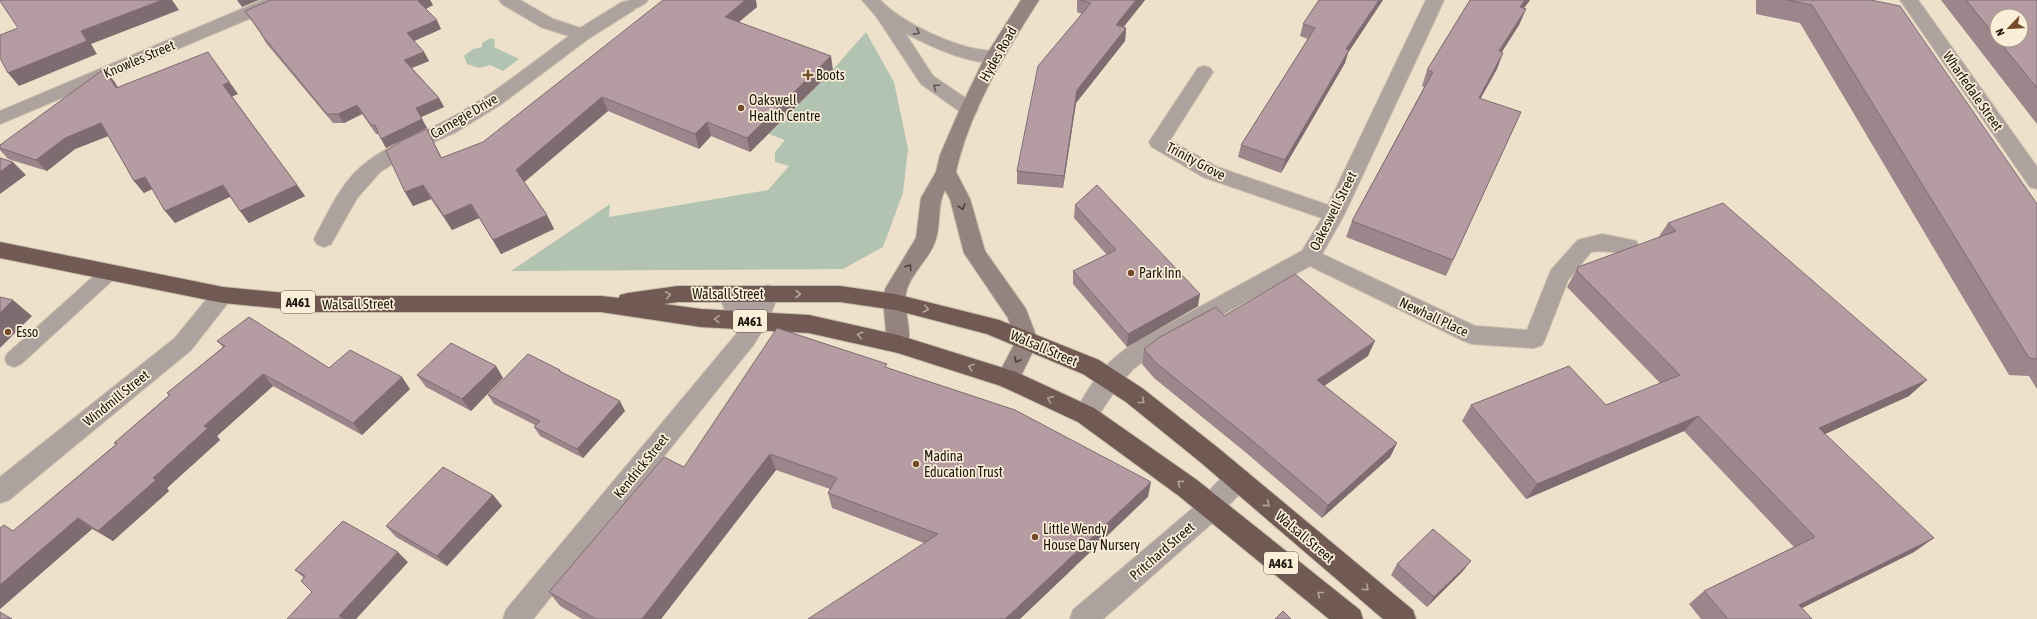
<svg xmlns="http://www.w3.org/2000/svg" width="2037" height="619" font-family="'Asap Condensed',sans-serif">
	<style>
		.green { fill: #b3c3b1 }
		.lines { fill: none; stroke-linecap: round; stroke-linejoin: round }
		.lane-casing { stroke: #c8bda9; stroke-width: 2 }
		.street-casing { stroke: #c8bda9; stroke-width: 2 }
		.secondary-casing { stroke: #c8bda9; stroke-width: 2 }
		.highway-casing { stroke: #c8bda9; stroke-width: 2 }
		.lane { fill: #aea29f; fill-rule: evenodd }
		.street { fill: #aea29f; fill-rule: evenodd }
		.secondary { fill: #94837e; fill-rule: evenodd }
		.highway { fill: #715a53; fill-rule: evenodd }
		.wall { fill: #9c858b; fill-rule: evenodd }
		.shaded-wall { fill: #7f6c71 }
		.building { fill: #b59ba2; stroke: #7f6c71 }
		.oneway { stroke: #5e5650 }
		.oneway2 { stroke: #4d433c }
		.oneway3 { stroke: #b6a496 }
		.poi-dot { fill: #734b2a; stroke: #faeed8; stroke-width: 1.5 }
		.labels { text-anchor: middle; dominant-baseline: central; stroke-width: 3.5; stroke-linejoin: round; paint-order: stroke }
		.shield { fill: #faeed8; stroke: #5f584c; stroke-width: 1 }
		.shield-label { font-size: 13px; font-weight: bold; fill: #1d1810 }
		.street-label { font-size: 14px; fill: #1d1810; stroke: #faeed8 }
		.poi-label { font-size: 14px; fill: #1d1810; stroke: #faeed8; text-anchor: start }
	</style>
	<rect width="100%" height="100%" fill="#ede1cb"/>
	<!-- green -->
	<path class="green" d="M866 32 894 82 908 149 903 193 883 247 843 269 511 271 610 204 609 217 768 190 789 166 775 162V152L785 140 769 134 829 74Z
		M491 38 495 40 494 47 519 59 503 71 490 65 479 68 467 64 464 56 473 49 482 47V43Z"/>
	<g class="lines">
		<defs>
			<path id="lane" d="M630 0H648C643 7 631 11 623 9L621 6Z
				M110 265 116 267 119 272 116 277 21 364 14 367 7 364 5 359 7 354 104 267Z"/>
			<path id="street" d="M263 0H287L284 4 0 124V111Z
				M499 0H520L553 19 580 28 622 2 628 1 634 2 637 6 634 10 588 39 500 105 456 132 410 153 380 172 357 198 331 244 324 247 317 244 314 239C328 213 342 180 367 162 390 144 417 136 443 122 488 99 528 66 569 36L541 27 502 4Z
				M862 0H880C900 21 939 39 967 47 978 50 989 50 1000 53L1003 57 1000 61C975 68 928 45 905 33L933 76 976 105 978 109 976 113 969 115 962 113 921 84 876 16Z
				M1426 0H1444L1344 215 1322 254 1475 326 1527 330 1551 270 1578 240 1602 234 1636 241 1639 246 1636 251C1622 256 1607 249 1591 252L1568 280 1545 339 1542 345 1534 348 1472 344 1464 341 1310 266 1157 351 1133 369 1118 386 1094 422 1086 425 1078 422 1074 415C1084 395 1100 369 1118 355 1125 349 1133 344 1141 339L1302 251 1322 218 1203 177 1152 147 1149 142 1198 68 1204 66 1210 68 1213 72 1170 140 1217 167 1328 205Z
				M1900 0H1918L2037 167V189L2030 187Z
				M768 285 776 287 779 293 768 321 754 344 533 619H503L506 610 738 332 748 316 726 312 718 294 721 288 729 286 737 288 742 298 754 300 760 287Z
				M223 287 231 289 234 295 191 350 9 500 0 503V477L175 338 215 289Z
				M1237 468 1246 471 1249 479 1246 487 1211 524 1103 619H1070L1073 610 1193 508 1228 471Z"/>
			<path id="secondary" d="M1021 0H1039C1005 53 970 110 956 172L970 199 985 251 1026 309 1038 341 1016 386 1008 388 1000 386 996 379 1016 341 1008 318 964 253 950 199 945 190C937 205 941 222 936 239 931 257 913 271 907 289 901 309 915 333 906 350L898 353 890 350 887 344 884 310 885 289 916 238 921 198 936 172 940 155 960 109 985 57Z"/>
			<path id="highway" d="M0 242 223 287 317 296H601L619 298 620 295 628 293 678 286H840L895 294 999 320 1099 360 1142 388 1217 447 1413 610 1416 619H1383L1199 461 1126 402 1083 374 987 334 895 310 840 302H678L664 304 701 309 809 315 898 335 1016 372 1094 408 1197 480 1360 610 1363 619H1329L1179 496 1078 422 1001 386 898 353 809 333 701 327 601 312H317L223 303 0 258Z"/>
		</defs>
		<!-- lane casing -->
		<use href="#lane" class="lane-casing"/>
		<!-- street casing -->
		<use href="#street" class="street-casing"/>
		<!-- secondary casing -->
		<use href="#secondary" class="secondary-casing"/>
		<!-- highway casing -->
		<use href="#highway" class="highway-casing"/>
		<!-- lane -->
		<use href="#lane" class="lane"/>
		<!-- street -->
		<use href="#street" class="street"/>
		<!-- secondary -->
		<use href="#secondary" class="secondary"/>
		<!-- highway -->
		<use href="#highway" class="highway"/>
	</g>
	<!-- wall -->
	<path class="wall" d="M271 0H430L433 5 426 9 441 29 414 41 424 52 429 61 412 68 439 98 444 107 421 117 427 128 386 148 379 134H376L362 114 344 123H333L266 43 261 34 245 11Z
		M1077 0H1145L1123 27 1126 28 1125 41 1076 103 1063 188 1017 184V171L1082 14 1077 12Z
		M1319 0 1348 53 1345 63 1281 173 1238 157 1241 145 1308 39 1300 36 1303 24Z
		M1470 0H1530L1524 8 1526 9 1519 25 1502 52 1497 69 1480 99 1521 112 1446 276 1346 237 1352 221 1424 87 1422 86 1427 70Z
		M1756 0H1871L2037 204V389L2029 376 2009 375 1800 23 1756 14Z
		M1941 0H2037V124ZM1997 16 2021 40H1997Z
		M757 7 739 22 833 70 750 152 711 136 699 149 608 111 524 182 547 215 554 229 501 254 479 218 452 230 431 199 413 206 405 192 427 129 442 158 483 142Z
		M114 81 117 87 238 94 232 96 305 196 249 223 230 197 175 223 152 189 144 193 134 181 108 136 75 149 47 171 8 159 0 150V145Z
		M1075 205 1198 306 1127 347 1073 284V271L1107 255 1074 218Z
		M1668 223 1909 396 1825 434 1914 552 1802 608 1812 619H1701L1689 604 1704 591 1794 547 1684 431 1526 499 1462 421 1471 405H1606L1660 383 1567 287 1578 267 1658 238Z
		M1224 316 1368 356 1324 386 1397 443 1390 457 1322 518 1244 451 1154 378 1142 364 1144 349Z
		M217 341 329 368 410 389 362 435 273 386 217 436 220 440 167 488 169 491 113 541 92 529 0 609V528L13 531 116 444 114 443 169 395 167 393 223 347Z
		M496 366 503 378 471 411 426 387 417 375Z
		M887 367 1148 497 924 543 832 508 828 493 830 489 776 470 661 619H582L560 606 549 592 684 467Z
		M560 370 561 372 625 411 583 458 540 436 534 427 535 425 494 404 488 395Z
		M493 495 502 506 447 566 396 537 386 526Z
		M408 562 356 619H287L312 592 304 578 295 570Z
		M1397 564 1463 571 1427 607 1391 575Z"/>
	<!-- shaded-wall -->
	<path class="shaded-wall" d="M162 0H172L179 10 91 44 97 54 19 86 8 73 81 31Z
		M237 0H259L242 7Z
		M421 0H430L433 5 423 10 418 1Z
		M745 0H756L757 7 728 31 725 17Z
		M1136 0H1145L1115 38 1116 25Z
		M1379 0H1383L1348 53 1345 63 1281 173 1285 160 1346 49Z
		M1525 0H1530L1513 23 1520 7Z
		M1526 9 1519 25 1492 67 1499 51Z
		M437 20 441 29 412 42 407 33Z
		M1126 28 1125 41 1076 103 1063 188 1064 176 1077 90Z
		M424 52 429 61 409 69 404 60Z
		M1503 53 1497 69 1472 114 1479 98Z
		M831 56 833 70 750 152 747 138Z
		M216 63 238 94 231 97 223 85Z
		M104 69 114 81 125 99 116 88Z
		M602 97 608 111 522 184 516 170Z
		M439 98 444 107 421 117 427 128 386 148 381 139 416 108Z
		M357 105 362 114 344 123 338 114Z
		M707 122 711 136 699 149 695 134Z
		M101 123 111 135 75 149 47 171 36 160 65 138Z
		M13 162 26 175 0 194V172Z
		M145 177 154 188 144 193 134 181Z
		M223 185 231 196 175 223 165 211Z
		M297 185 305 196 249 223 240 211Z
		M423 185 431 199 413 206 405 192Z
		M471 204 479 218 452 230 444 216Z
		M547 215 554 229 501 254 493 240Z
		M1200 294 1198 306 1127 347 1128 334Z
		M13 300 32 316 0 348V313Z
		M1375 341 1368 356 1311 395 1317 380Z
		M496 366 503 378 471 411 462 399Z
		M263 374 273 386 217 436 220 440 167 488 169 491 113 541 98 531 153 478 204 426Z
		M402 377 410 389 362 435 353 423Z
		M1927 380 1909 396 1803 444 1819 428Z
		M620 401 625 411 583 458 577 449Z
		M1698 416 1684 431 1526 499 1537 484Z
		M1397 443 1390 457 1322 518 1328 505Z
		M770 454 776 470 661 619H642Z
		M1151 482 1148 497 1020 619H1005Z
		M493 495 502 506 447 566 437 556Z
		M78 518 92 529 0 609V585Z
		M1934 538 1914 552 1782 618 1799 605Z
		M398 552 408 562 356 619H343L339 616Z
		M1471 561 1463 571 1427 607 1434 597Z"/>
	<!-- building -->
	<path class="building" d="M0 0H162L81 31 87 41 8 73 0 58V35L18 28 0 1Z
		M271 0H421L418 1 437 20 407 33 424 52 404 60 439 98 416 108 422 119 381 139 375 125H371L357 105 338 114H327L261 34H262L245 11Z
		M663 0H745L725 17 831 56 747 138 707 122 695 134 602 97 516 170 547 215 493 240 471 204 444 216 423 185 405 192 386 151 403 140 427 129 441 158 483 142Z
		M1080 0H1136L1116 25 1126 28 1077 90 1064 176 1017 171 1038 66 1091 3Z
		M1319 0H1379L1346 49 1349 50 1285 160 1241 145 1315 28 1303 24Z
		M1470 0H1525L1520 7 1526 9 1499 51 1503 53 1479 98 1521 112 1453 260 1352 221 1433 72 1427 70Z
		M1787 0H1871L1900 6 2037 204V359L2029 358 1812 5Z
		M1966 0H2037V88L1998 40H2021V16H1997V38Z
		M208 52 229 82 223 85 297 185 240 211 223 185 165 211 145 177 134 181 101 123 65 138 36 160 0 148V145L104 69 116 88Z
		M0 158 13 162 0 172Z
		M1097 185 1200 294 1128 334 1073 271 1116 250 1075 205Z
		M1723 203 1927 380 1819 428 1934 538 1799 605 1812 619H1728L1704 591 1815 537 1698 416 1537 484 1471 405 1569 366 1606 405 1680 375 1577 271 1578 267 1676 231 1668 223Z
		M1295 274 1375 341 1317 380 1397 443 1328 505 1248 437 1156 363 1144 349 1160 337 1216 307 1224 316Z
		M0 297 13 300 0 313Z
		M249 317 329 368 350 350 402 377 353 423 263 374 204 426 208 428 153 478 156 480 98 531 78 518 0 585V528L4 525 13 531 117 444 114 443 170 395 167 393 225 346 217 341Z
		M777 328 887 364 885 367 1015 410 1151 482 1005 619H808L938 534 828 493 837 478 770 454 642 619H596L549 592 664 457 684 467Z
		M451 343 496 366 462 399 417 375Z
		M528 354 560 370 559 371 620 401 577 449 534 427 540 421 488 395Z
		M443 467 493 495 437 556 386 526Z
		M343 521 398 552 339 616 345 619H287L312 592 301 581 305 576 295 570Z
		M1433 529 1471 561 1434 597 1397 564Z
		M1283 611 1291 619H1275Z
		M0 612 12 619H0Z"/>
	<!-- one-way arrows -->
	<defs><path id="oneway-chevron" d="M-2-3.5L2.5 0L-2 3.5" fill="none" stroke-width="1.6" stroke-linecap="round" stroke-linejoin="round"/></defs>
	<g class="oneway">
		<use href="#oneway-chevron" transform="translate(917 32) rotate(29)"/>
		<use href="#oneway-chevron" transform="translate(936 87) rotate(-145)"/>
	</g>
	<g class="oneway2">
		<use href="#oneway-chevron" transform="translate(962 207) rotate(74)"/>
		<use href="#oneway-chevron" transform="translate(909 267) rotate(-55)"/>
		<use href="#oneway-chevron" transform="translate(1017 360) rotate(116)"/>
	</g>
	<g class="oneway3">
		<use href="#oneway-chevron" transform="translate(798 294)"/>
		<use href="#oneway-chevron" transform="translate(668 295) rotate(-8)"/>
		<use href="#oneway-chevron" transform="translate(926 309) rotate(13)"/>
		<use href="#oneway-chevron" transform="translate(717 319) rotate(-177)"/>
		<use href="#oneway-chevron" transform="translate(860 335) rotate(-167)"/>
		<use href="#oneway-chevron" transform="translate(971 367) rotate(-161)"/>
		<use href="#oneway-chevron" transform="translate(1050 399) rotate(-156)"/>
		<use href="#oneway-chevron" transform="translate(1142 401) rotate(39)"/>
		<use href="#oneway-chevron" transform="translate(1180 483) rotate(-144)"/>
		<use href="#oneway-chevron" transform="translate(1267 504) rotate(40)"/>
		<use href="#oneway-chevron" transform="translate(1366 588) rotate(40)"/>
		<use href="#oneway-chevron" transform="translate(1320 594) rotate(-141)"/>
	</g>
	<!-- markers -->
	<g class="poi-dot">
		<path d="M806 69h4v4h4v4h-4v4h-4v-4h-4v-4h4z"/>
		<circle cx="741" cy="108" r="4"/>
		<circle cx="1131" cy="273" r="4"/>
		<circle cx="8" cy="332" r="4"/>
		<circle cx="916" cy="464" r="4"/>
		<circle cx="1035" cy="537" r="4"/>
	</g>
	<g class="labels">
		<!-- shield labels -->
		<g class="shield">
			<rect x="281" y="291" width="34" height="22" rx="3"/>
			<rect x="733" y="310" width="34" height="22" rx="3"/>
			<rect x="1264" y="552" width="34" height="22" rx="3"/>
		</g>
		<g class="shield-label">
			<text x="298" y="302">A461</text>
			<text x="750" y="321">A461</text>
			<text x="1281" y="563">A461</text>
		</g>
		<!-- street labels -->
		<g class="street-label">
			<text transform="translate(998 54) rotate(-60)">Hydes Road</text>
			<text transform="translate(139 59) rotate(-23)">Knowles Street</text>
			<text transform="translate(1973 91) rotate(55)">Wharfedale Street</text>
			<text transform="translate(464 116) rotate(-30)">Carnegie Drive</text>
			<text transform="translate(1196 161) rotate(28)">Trinity Grove</text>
			<text transform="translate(1333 211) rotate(-63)">Oakeswell Street</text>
			<text x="728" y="294">Walsall Street</text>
			<text transform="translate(358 304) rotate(-1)">Walsall Street</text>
			<text transform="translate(1434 317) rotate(25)">Newhall Place</text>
			<text transform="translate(1044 348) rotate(23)">Walsall Street</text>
			<text transform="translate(116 398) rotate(-39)">Windmill Street</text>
			<text transform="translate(641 466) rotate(-51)">Kendrick Street</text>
			<text transform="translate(1305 537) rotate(40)">Walsall Street</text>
			<text transform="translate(1162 551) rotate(-41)">Pritchard Street</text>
		</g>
		<!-- poi labels -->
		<g class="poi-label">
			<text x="816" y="75">Boots</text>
			<text x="749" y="100">Oakswell<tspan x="749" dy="16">Health Centre</tspan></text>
			<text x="1139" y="273">Park Inn</text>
			<text x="16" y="332">Esso</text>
			<text x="924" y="456">Madina<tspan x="924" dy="16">Education Trust</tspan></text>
			<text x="1043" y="529">Little Wendy<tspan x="1043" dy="16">House Day Nursery</tspan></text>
		</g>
	</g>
	<!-- north arrow -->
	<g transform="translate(2009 28) rotate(245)"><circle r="19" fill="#faeed8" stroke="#a29888"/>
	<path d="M0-3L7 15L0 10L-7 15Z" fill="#734b2a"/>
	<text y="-6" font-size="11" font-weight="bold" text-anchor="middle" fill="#1d1810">N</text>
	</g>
</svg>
